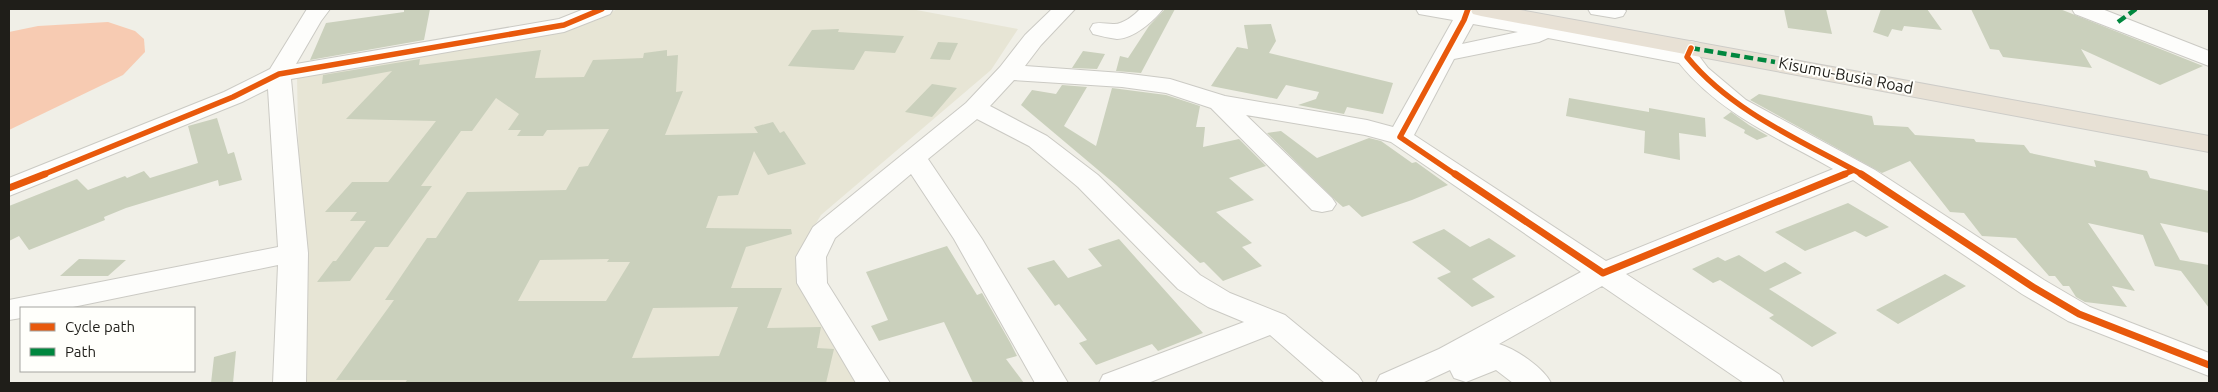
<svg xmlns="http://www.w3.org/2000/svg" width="2218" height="392" font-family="Ubuntu,sans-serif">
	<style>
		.built { fill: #e7e5d5 }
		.green { fill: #f7cbb2 }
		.building { fill: #cad0bc; fill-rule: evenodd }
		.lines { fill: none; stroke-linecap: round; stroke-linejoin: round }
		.minor-casing { stroke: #cbcac4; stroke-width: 2 }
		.highway-casing { stroke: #cdccc8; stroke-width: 2 }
		.minor { fill: #fdfdfb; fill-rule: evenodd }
		.highway { fill: #e8e1d5; fill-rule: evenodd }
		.quiet { stroke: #00873e; stroke-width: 4.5; stroke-dasharray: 9 4.5; stroke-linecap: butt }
		.cycleway-far1-casing { stroke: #fffffb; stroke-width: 8 }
		.cycleway-casing { stroke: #fffffb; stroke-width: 10 }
		.cycleway-far1 { stroke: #e8590c; stroke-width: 5.5 }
		.cycleway { stroke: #e8590c; stroke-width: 7 }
		.labels { text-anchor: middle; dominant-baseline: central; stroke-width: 4; stroke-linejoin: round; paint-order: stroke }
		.street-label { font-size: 16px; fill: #1f1e19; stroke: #fffffb }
	</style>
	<rect width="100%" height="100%" fill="#f0efe7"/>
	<!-- built -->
	<path class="built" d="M617 9H911L1018 29 991 70 821 215 796 257 857 383H303L297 76 572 28 600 19Z"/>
	<!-- green -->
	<path class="green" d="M108 22 135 31 144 39 145 52 123 75 9 130V32L38 26Z"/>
	<!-- building -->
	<path class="building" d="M404 9H430L424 40 310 60 326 23 404 12Z
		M1165 9H1175L1141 73 1116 71 1120 56 1128 58 1149 26Z
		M1784 9H1826L1832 34 1788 28Z
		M1881 9H1927L1942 30 1904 26 1902 31 1892 29 1888 37 1873 32Z
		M1971 9H2060L2203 66 2160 85 2081 49 2092 68 2003 57 1999 50 1990 49Z
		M1271 24 1276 41 1269 53 1393 83 1383 114 1347 107 1344 114 1298 105 1316 99 1319 92 1286 85 1277 99 1211 86 1237 47 1248 49 1244 25Z
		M839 29 838 32 904 36 895 53 865 51 854 70 788 66 812 30Z
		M938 42 958 43 950 60 930 59Z
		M541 50 535 78 584 77 593 60 643 58 644 53 667 50V56L678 55 676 92 683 91 665 135 758 133 754 127 773 122 780 133 784 131 806 164 768 175 754 151 738 195 718 196 706 228 791 229 792 234 746 247 731 288H782L767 328 821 327 817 348 834 349 826 383H405L407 380H336L394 300H385L427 238H436L467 192 566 190 579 167 588 166 609 129 547 130 543 136H517L521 130H508L519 114 496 98 472 131H461L421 186H432L388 247H375L350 281 317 282 333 261H336L366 221H350L357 212H325L352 182H388L436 121 346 119 392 71 322 84 323 75 420 59 419 65ZM609 259 607 262H630L606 301H518L540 260ZM738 307 719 356 632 358 653 308Z
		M1083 51 1105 54 1097 69 1072 68Z
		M932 84 957 88 932 117 905 112Z
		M1062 85 1087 87 1064 126 1096 146 1112 88 1166 95 1200 106 1196 127H1205L1203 147 1239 139 1266 166 1229 178 1254 200 1216 212 1252 243 1242 247 1262 266 1223 281 1204 262 1200 263 1116 185 1021 105 1032 90 1056 94Z
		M1759 94 1872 116 1874 125 1908 127 1915 135 1974 139 1976 142 2024 145 2030 153 2096 167 2094 160 2147 171 2150 178 2209 191V233L2160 223 2180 260 2209 265V308L2181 271 2155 266 2143 235 2088 223 2135 291 2112 286 2127 307 2085 302 2076 297 2069 286H2063L2055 276H2049L2016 238 1982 236 1964 213 1950 212 1910 161 1882 173 1750 100Z
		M1569 98 1649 112V108L1705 118 1706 137 1679 133 1680 160 1644 153 1645 131 1566 116Z
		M1731 112 1749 125 1768 136 1757 140 1744 133 1745 130 1723 118Z
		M217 118 228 154 234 152 242 180 219 186 218 180 126 208 104 217 105 220 29 250 19 236 9 241V206L77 179 88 190 125 176 127 178 144 171 150 178 198 163 188 126Z
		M1281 131 1317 158 1369 138 1381 141 1412 163 1416 162 1448 185 1412 200 1362 217 1349 205 1343 207 1336 201 1267 133Z
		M1848 203 1889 227 1866 237 1855 231 1805 251 1775 232Z
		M1444 229 1470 247 1489 238 1516 256 1472 279 1495 297 1472 307 1437 278 1451 272 1412 242Z
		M1119 239 1203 333 1158 351 1152 344 1096 365 1079 343 1087 340 1059 304 1055 306 1027 268 1054 260 1068 278 1102 266 1088 249Z
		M947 246 977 295 982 293 1011 344 1017 356 1006 359 1024 383H973L944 322 879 341 871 326 888 320 866 272Z
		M1739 255 1765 272 1785 262 1802 273 1769 289 1837 333 1812 347 1769 318 1774 315 1720 280 1713 283 1692 269 1718 257 1725 261Z
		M79 259 126 260 108 276H60Z
		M1945 274 1966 286 1898 324 1876 310Z
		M236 351 233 383H211L214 357Z"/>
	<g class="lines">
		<defs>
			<path id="minor" d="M307 9H330L321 21 296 64 559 19 584 9H613L610 14 564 32 291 79 308 253 306 383H273L278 265 68 308H21V318L9 320V300L278 247 268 89 242 102 9 196V178L224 92 270 69Z
				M1052 9H1075L1041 45 1025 66 1122 73 1170 79 1225 96 1367 120 1393 127 1453 20 1419 14 1416 9H1479L1478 12 1679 49 1683 43 1691 41 1699 43 1702 48 1699 56 1708 68 1746 100 1875 170 2044 280 2090 307 2209 353V376L2068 321 2022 294 1853 180 1626 274 1780 375 1784 383H1744L1602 286 1499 344C1516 349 1544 368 1551 383H1513L1496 370 1466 382 1454 378 1450 370 1422 383H1376L1380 375 1439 349 1581 272 1391 142 1365 135 1246 115 1332 198 1336 204 1332 210 1322 212 1312 210 1211 108 1166 93 1122 87 1014 80 990 106 1047 136 1098 175 1200 275 1230 293 1285 315 1358 375 1363 383H1325L1270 335 1148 383H1099L1103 375 1244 322 1208 307 1178 289 1078 187 1029 146 977 119 928 159 982 239 1068 383H1035L954 239 911 174 835 238 826 257 827 283 890 383H856L797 283 796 257 813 227 966 103 1000 67 1025 35ZM1473 24 1518 32 1462 44ZM1548 38 1679 63C1719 113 1778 138 1833 169L1606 261 1414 135 1454 59 1539 42Z
				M1140 9H1163C1154 21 1133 39 1117 39 1109 38 1101 36 1093 34L1090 29 1093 24C1101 22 1105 24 1113 24 1122 25 1135 15 1140 9Z
				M1588 9H1624L1626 11 1623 16 1615 18 1591 14Z
				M2072 9H2102L2209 51V66L2075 14Z"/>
			<path id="highway" d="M1470 9H1515L2209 136V152L1481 16 1473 14Z"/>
		</defs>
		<!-- minor casing -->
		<use href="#minor" class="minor-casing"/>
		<!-- highway casing -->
		<use href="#highway" class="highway-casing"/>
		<!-- minor -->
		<use href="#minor" class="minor"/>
		<!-- highway -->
		<use href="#highway" class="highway"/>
		<!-- quiet -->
		<path class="quiet" d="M2118 22 2136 9
			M1691 48 1775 62"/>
		<defs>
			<path id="cycleway-far1" d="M1691 48 1687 57C1732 112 1802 141 1863 175
				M42 175 233 97 279 74 564 25 602 9
				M1456 175 1400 137 1464 20 1468 9
				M1842 175 1854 170"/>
			<path id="cycleway" d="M1455 174 1603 273 1845 174
				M1861 174 2033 287 2079 314 2209 365
				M9 188 45 174"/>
		</defs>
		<!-- cycleway-far1 casing -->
		<use href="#cycleway-far1" class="cycleway-far1-casing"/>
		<!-- cycleway casing -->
		<use href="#cycleway" class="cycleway-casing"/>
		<!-- cycleway-far1 -->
		<use href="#cycleway-far1" class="cycleway-far1"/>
		<!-- cycleway -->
		<use href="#cycleway" class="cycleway"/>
	</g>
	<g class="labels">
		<!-- street labels -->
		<g class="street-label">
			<text transform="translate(1846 75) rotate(11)">Kisumu-Busia Road</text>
		</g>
	</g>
	<!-- border -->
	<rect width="2218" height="392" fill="none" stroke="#1f1e19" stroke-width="20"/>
	<!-- legend -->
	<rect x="20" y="307" width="175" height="65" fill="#fffffb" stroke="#a5a5a1"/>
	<rect x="30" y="323" width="25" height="8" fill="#e8590c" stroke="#a5a5a1"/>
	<text x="65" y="332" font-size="15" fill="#1f1e19">Cycle path</text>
	<rect x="30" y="348" width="25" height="8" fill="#00873e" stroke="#a5a5a1"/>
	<text x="65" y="357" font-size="15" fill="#1f1e19">Path</text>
</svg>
